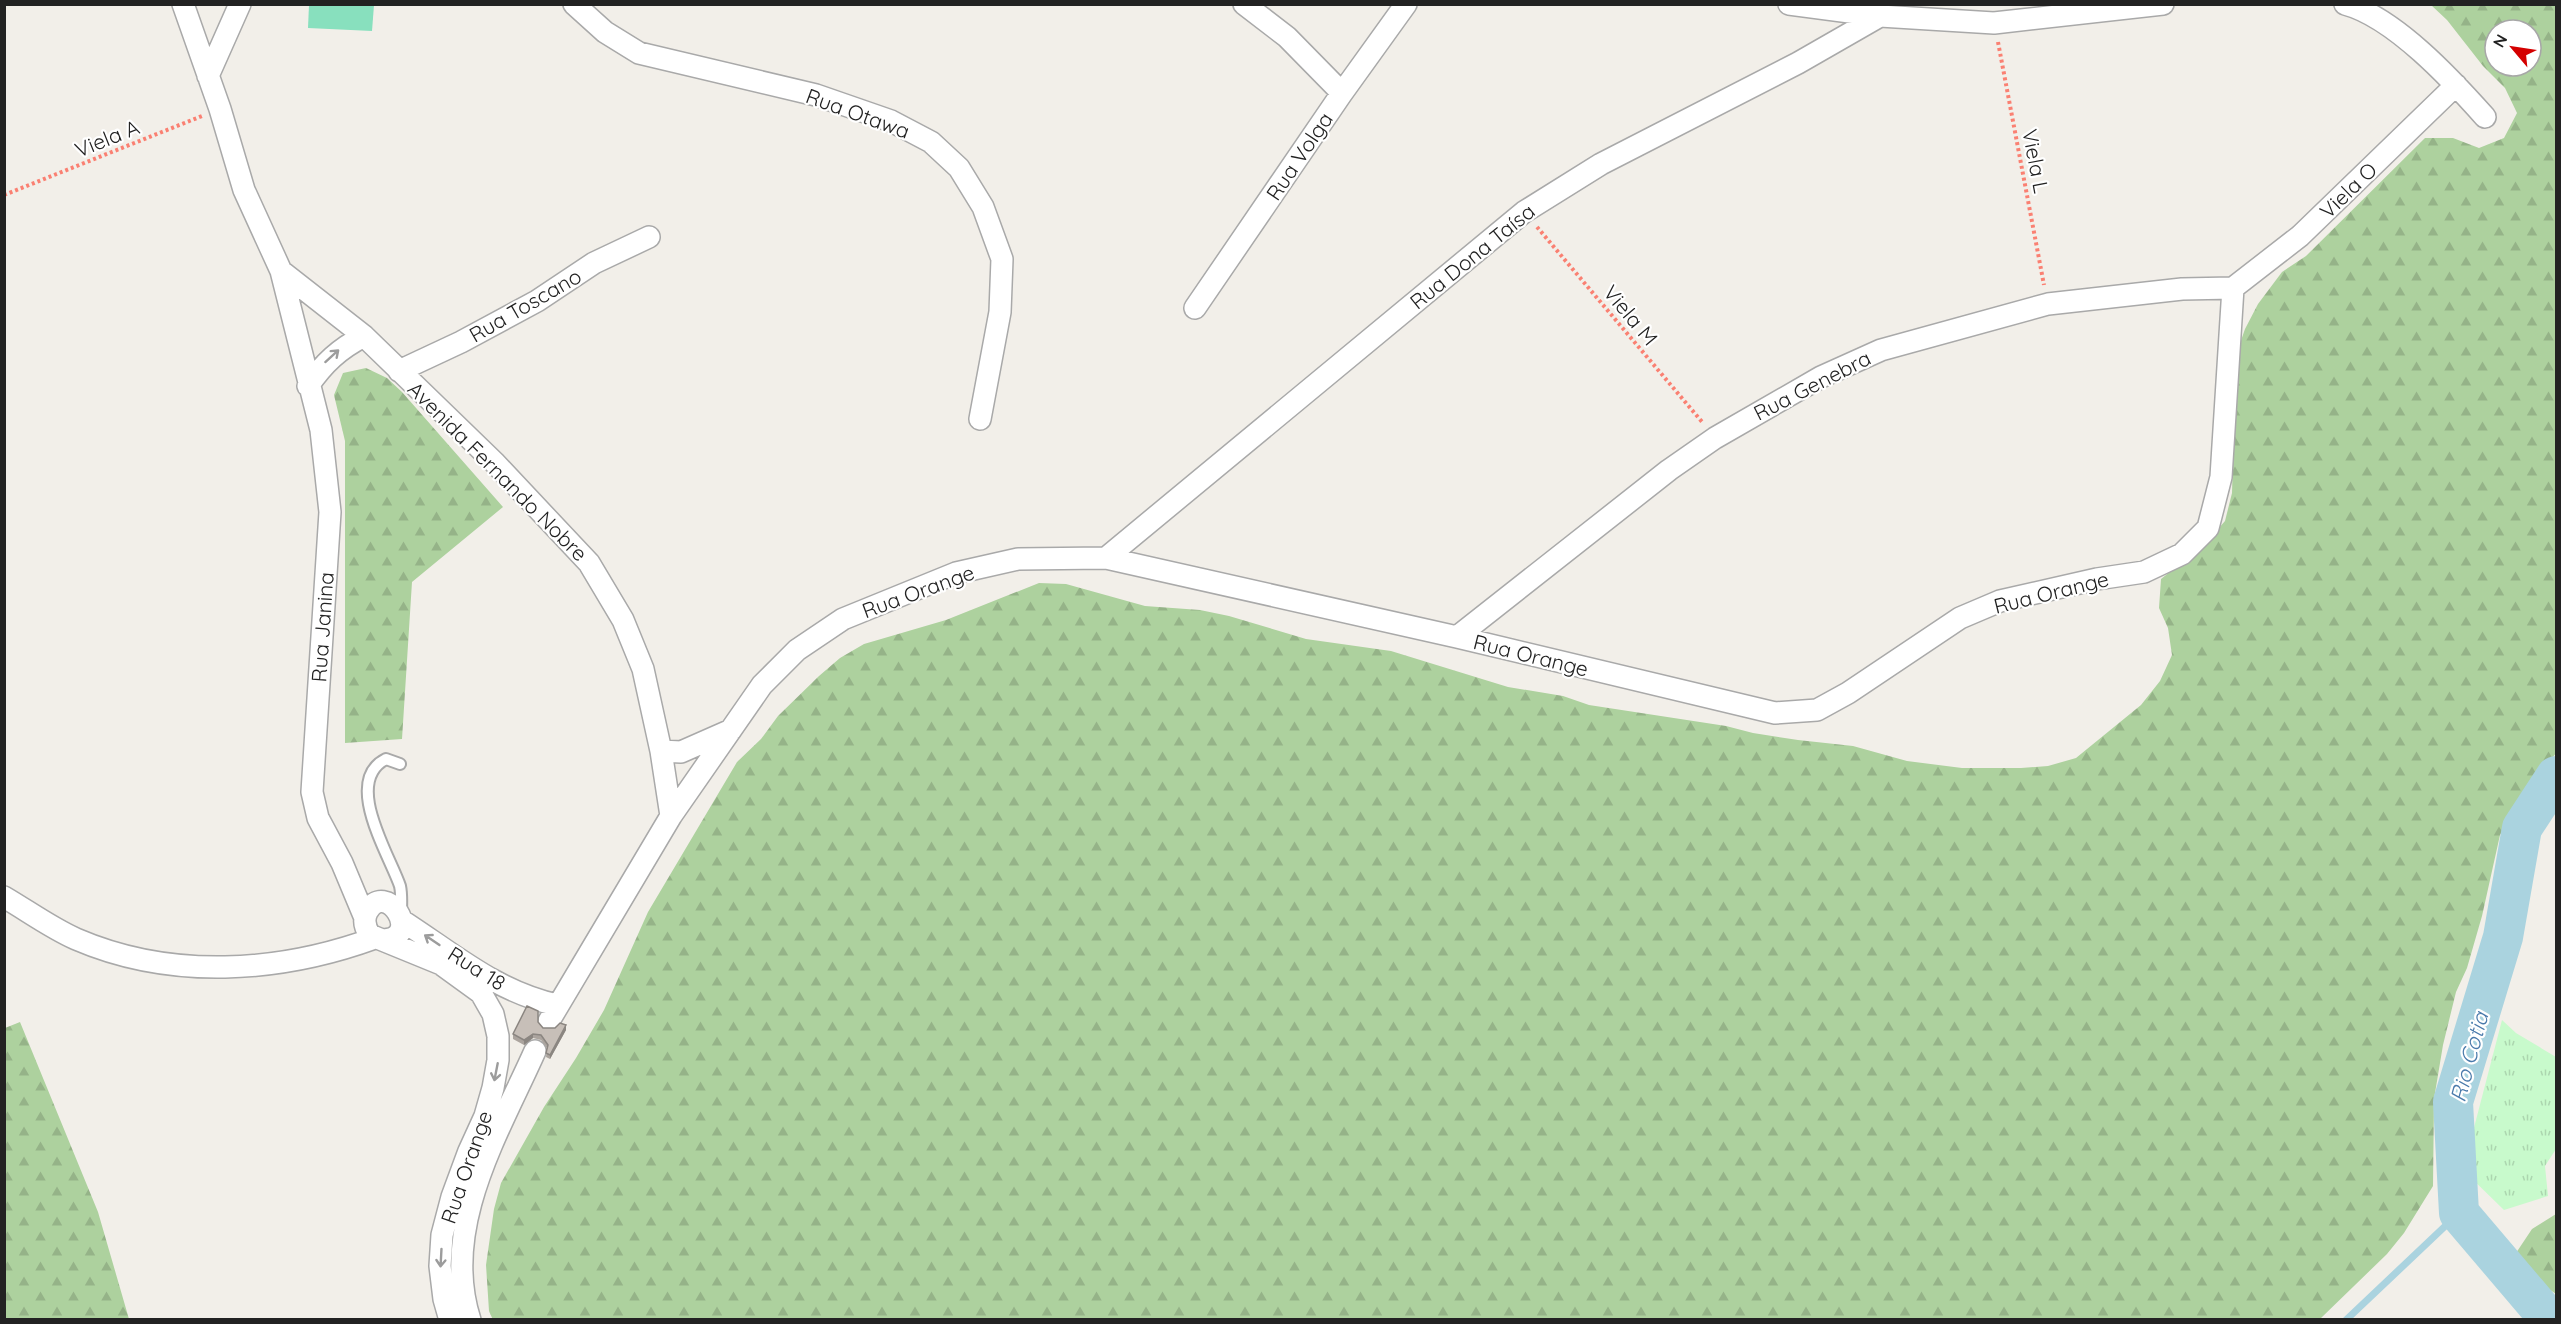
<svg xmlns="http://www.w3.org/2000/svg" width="2561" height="1324" font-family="Quicksand,sans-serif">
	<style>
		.forest { fill: url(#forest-firs); fill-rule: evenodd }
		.park { fill: url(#park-tufts) }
		.pitch { fill: #88e0be }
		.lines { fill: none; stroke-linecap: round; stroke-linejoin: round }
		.stream { stroke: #aad3df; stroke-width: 7 }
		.river { stroke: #aad3df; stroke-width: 40 }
		.lane-casing { stroke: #a9a9a9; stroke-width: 14 }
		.street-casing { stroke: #a9a9a9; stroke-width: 24 }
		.path { stroke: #fa8072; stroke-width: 4; stroke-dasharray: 3 3; stroke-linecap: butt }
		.lane { stroke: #fff; stroke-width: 10 }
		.street { stroke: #fff; stroke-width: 21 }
		.wall { fill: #aba49e }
		.shaded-wall { fill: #8b8681 }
		.building { fill: #c7bfb8; stroke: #8b8681; stroke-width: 1.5 }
		.oneway { stroke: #9c9c9c }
		.labels { text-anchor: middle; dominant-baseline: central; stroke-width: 4.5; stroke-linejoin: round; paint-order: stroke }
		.street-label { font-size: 21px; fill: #222; stroke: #fff }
		.water-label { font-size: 22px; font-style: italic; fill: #4a7aab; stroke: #fff }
	</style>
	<defs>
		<pattern id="forest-firs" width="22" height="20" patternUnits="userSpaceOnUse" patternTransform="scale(1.5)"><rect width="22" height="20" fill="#add19e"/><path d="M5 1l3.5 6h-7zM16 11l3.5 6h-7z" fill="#95b388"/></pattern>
		<pattern id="park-tufts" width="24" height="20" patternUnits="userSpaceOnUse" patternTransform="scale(1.5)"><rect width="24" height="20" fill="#c8facc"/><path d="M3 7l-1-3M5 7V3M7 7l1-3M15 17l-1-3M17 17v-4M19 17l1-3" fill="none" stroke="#acd6af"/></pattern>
	</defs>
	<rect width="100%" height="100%" fill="#f2efe9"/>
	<!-- forest -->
	<path class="forest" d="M2431 5H2556V753L2513 812 2500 835 2482 916 2467 968 2456 992 2443 1045 2434 1099 2433 1186 2404 1233 2387 1254 2320 1319 493 1320 489 1311 486 1265 494 1209 501 1183 544 1107 576 1058 604 1010 648 912 737 762 761 739 778 716 819 676 840 658 864 644 946 620 1039 583 1066 584 1145 606 1200 610 1229 616 1306 639 1391 651 1508 687 1563 696 1589 705 1726 726 1753 733 1798 740 1853 746 1907 761 1962 768H2021L2048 766 2076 758 2141 705 2160 681 2172 655 2168 628 2159 608 2161 579 2205 544 2225 521 2232 493 2236 355 2245 329 2258 304 2282 272 2306 256 2425 138H2453L2479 148 2504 138 2517 113 2505 88 2483 66 2447 20ZM2495 30H2531V66H2495Z
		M366 368 387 378 402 392 503 507 412 582 402 739 345 743V441L334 395 343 373Z
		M20 1022 98 1212 129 1319H5V1028Z
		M2556 1214V1294L2531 1277 2516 1253 2532 1229Z"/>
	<!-- park -->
	<path class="park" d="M2502 1020 2516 1033 2556 1057V1149L2545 1166 2548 1196 2504 1210 2463 1170Z"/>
	<!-- pitch -->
	<path class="pitch" d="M309 5H374L372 31 308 28Z"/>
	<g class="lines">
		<!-- stream -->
		<path class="stream" d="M2346 1320 2459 1213"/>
		<!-- river -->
		<path class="river" d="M2550 1320 2459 1213 2453 1102 2503 937 2522 828 2556 776"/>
		<defs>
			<path id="lane" d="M400 764 386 759C342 781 390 856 400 886 402 895 401 905 401 914"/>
			<path id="street" d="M183 4 220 109 244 190 281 271 364 336 494 462 589 563 623 620 643 669 661 751 671 816 549 1021
				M574 4 605 32 639 53 816 95 891 121 931 142 959 168 983 207 1002 259 1000 312 980 419
				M1244 4 1287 37 1342 93
				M1789 4 1880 16 1994 23 2163 4
				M2345 4C2394 17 2452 80 2485 117
				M208 76 240 4
				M281 271 321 430 330 512 312 792 318 818 342 863 365 918
				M2233 288 2300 236 2456 85
				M1195 308 1342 93 1406 4
				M399 371 461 342 537 301 594 263 649 237
				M308 386C324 363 339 349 364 336
				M1106 558 1524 212 1601 164 1798 63 1880 16
				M1457 637 1669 470 1715 438 1821 377 1881 350 2048 304 2182 289 2233 288
				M661 751 681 752 731 730
				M671 816 762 685 797 650 843 619 956 573 1018 559 1106 558 1457 637 1775 713 1817 710 1848 693 1960 618 2000 601 2097 579 2144 572 2182 554 2208 528 2221 477 2233 288
				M4 897C28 911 51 928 76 939 171 980 279 973 375 938
				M401 920C454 954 495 991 557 1005
				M384 940C424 937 386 878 367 912 363 920 365 928 370 935L441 964 481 993 493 1014 498 1036V1060L493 1088 485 1116 469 1151 452 1197 442 1235 440 1266 444 1299 450 1320
				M470 1320C440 1227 498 1134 535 1051"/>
		</defs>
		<!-- lane casing -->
		<use href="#lane" class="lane-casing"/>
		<!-- street casing -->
		<use href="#street" class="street-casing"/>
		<!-- path -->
		<path class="path" d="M1998 42 2044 285
			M4 195 202 116
			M1537 227 1703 423"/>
		<!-- lane -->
		<use href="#lane" class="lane"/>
		<!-- street -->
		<use href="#street" class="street"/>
	</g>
	<!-- wall -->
	<path class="wall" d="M538 1022 543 1028 566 1030 550 1059 546 1057 547 1048 541 1040 533 1038 524 1045 513 1039V1034Z"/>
	<!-- shaded-wall -->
	<path class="shaded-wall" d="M566 1025V1030L550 1059V1055Z
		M533 1034V1038L524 1045V1040Z"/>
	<!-- building -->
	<path class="building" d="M527 1006 538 1011V1022L543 1028H555L560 1023 566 1025 550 1055 546 1053 548 1045 541 1035 533 1034 524 1040 513 1034Z"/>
	<!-- one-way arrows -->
	<defs><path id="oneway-shaft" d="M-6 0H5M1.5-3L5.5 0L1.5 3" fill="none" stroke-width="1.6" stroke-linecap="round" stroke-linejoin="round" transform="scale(1.5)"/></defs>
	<g class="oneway">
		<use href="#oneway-shaft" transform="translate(332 356) rotate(-42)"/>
		<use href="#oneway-shaft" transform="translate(432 940) rotate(-146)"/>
		<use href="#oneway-shaft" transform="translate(496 1072) rotate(101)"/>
		<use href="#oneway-shaft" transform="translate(441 1258) rotate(93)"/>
	</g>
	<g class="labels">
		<!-- street labels -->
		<g class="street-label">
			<text transform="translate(858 113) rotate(20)">Rua Otawa</text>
			<text transform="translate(107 138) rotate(-22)">Viela A</text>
			<text transform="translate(1299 156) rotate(-56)">Rua Volga</text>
			<text transform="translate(2036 161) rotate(79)">Viela L</text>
			<text transform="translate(2348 190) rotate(-44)">Viela O</text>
			<text transform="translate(1472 256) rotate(-39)">Rua Dona Taísa</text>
			<text transform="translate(525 305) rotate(-30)">Rua Toscano</text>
			<text transform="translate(1631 315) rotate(50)">Viela M</text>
			<text transform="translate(1812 385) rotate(-27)">Rua Genebra</text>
			<text transform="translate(498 471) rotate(45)">Avenida Fernando Nobre</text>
			<text transform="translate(918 591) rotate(-20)">Rua Orange</text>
			<text transform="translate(2051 592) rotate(-14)">Rua Orange</text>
			<text transform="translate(322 627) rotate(-86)">Rua Janina</text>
			<text transform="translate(1531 655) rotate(14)">Rua Orange</text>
			<text transform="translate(477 968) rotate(32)">Rua 18</text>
			<text transform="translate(466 1167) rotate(-71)">Rua Orange</text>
		</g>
		<!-- water labels -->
		<g class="water-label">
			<text transform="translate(2469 1057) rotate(-75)">Rio Cotia</text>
		</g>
	</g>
	<!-- border -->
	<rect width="2561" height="1324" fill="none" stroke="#222222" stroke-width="12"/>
	<!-- north arrow -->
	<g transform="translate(2513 48) rotate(299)"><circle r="28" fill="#ffffff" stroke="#a7a7a7" stroke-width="1.5"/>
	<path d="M0-4.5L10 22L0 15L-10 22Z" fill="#d40000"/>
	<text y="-9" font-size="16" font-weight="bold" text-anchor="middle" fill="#222222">N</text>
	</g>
</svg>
